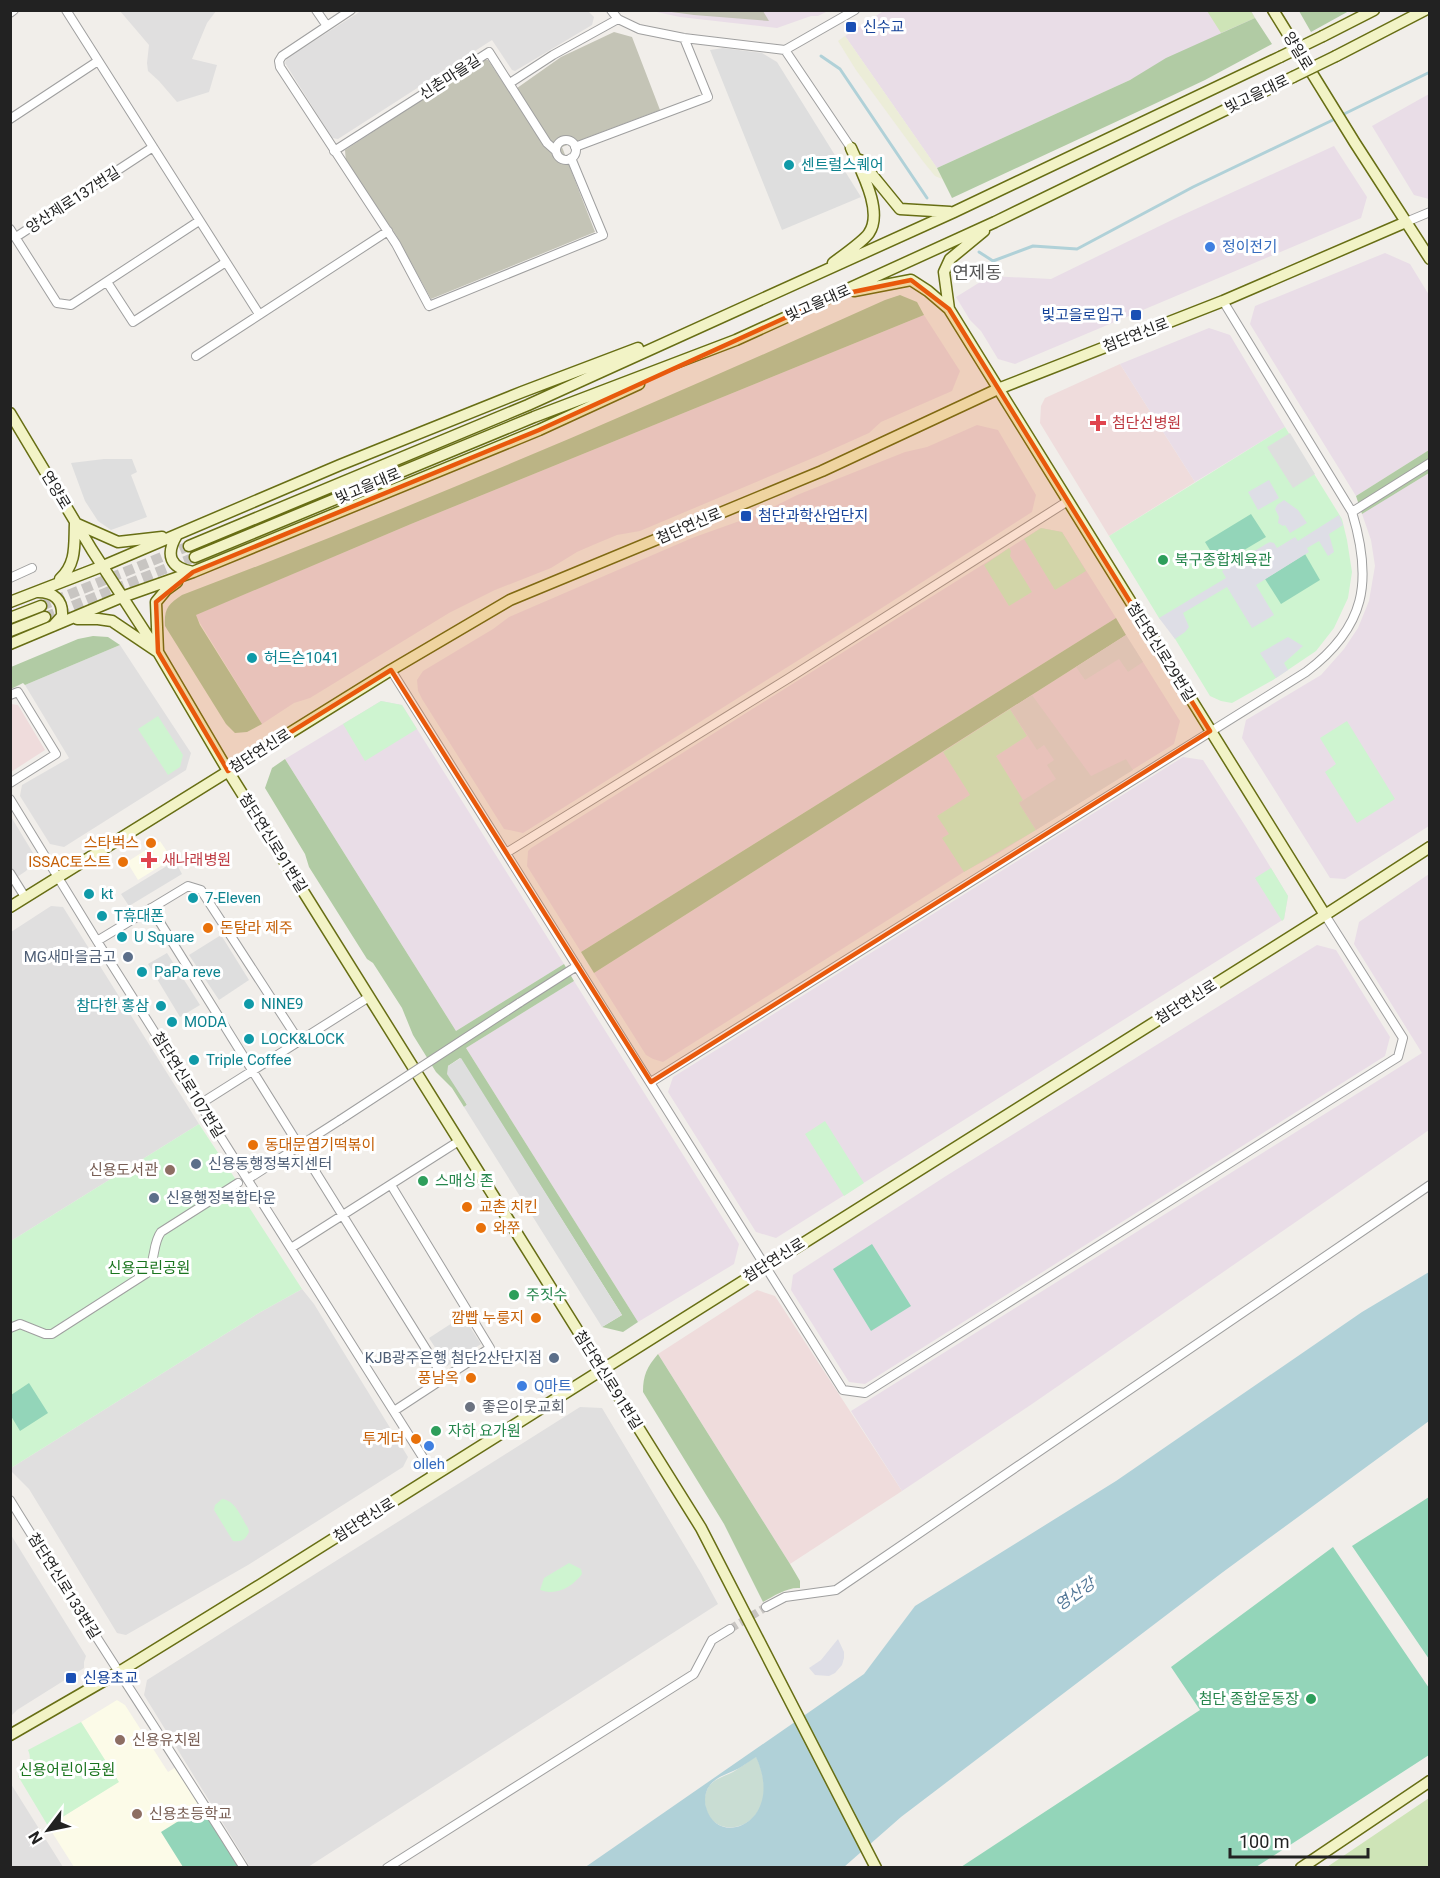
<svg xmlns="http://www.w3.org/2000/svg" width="1440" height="1878" font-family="Roboto,'Noto Sans KR',sans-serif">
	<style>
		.residential { fill: #e0dfdf }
		.commercial { fill: #efdcdc }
		.industrial { fill: #e9dde7 }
		.education { fill: #fcfbe8 }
		.construction { fill: #c4c4b6 }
		.farmland { fill: #ecedd8 }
		.grass { fill: #cee4b7 }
		.forest { fill: #b1cba4 }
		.wetland { fill: #c9ddd3 }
		.park { fill: #cef4d0 }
		.pitch { fill: #93d5b9 }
		.parking { fill: #dedede }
		.plaza { fill: #dedee6 }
		.water { fill: #b0d1d8; fill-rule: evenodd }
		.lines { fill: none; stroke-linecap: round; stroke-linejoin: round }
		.stream { stroke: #b0d1d8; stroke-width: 3 }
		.street-tunnel { stroke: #c8c5c2; stroke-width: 8; stroke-dasharray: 8 4; stroke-linecap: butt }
		.secondary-tunnel { stroke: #c8c5c2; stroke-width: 10; stroke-dasharray: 10 5; stroke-linecap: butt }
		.street-casing { stroke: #9f9f9f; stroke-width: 10 }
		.secondary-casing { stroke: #676e14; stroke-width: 13 }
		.street { stroke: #fff; stroke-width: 8 }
		.secondary { stroke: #f2f3c6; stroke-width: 10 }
		.street-bridge-casing { stroke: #9f9f9f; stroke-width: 10; stroke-linecap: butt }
		.secondary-bridge-casing { stroke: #676e14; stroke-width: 13; stroke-linecap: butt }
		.street-bridge { stroke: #fff; stroke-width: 8 }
		.secondary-bridge { stroke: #f2f3c6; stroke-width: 10 }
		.marked { fill: #e8590c; fill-opacity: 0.2; stroke: #e8590c; stroke-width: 4.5; stroke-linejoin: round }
		.transit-dot { fill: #1a4fb4; stroke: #fff; stroke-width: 2 }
		.culture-dot { fill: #0f9aa8; stroke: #fff; stroke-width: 2 }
		.shop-dot { fill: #3f7fe0; stroke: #fff; stroke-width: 2 }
		.health-dot { fill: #e0444e; stroke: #fff; stroke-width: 2 }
		.leisure-dot { fill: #2e9e5b; stroke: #fff; stroke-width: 2 }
		.food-dot { fill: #e8710a; stroke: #fff; stroke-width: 2 }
		.service-dot { fill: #5c6f8a; stroke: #fff; stroke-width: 2 }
		.education-dot { fill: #8d6e63; stroke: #fff; stroke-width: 2 }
		.worship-dot { fill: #6b7280; stroke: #fff; stroke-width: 2 }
		.labels { text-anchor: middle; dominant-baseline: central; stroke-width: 6; stroke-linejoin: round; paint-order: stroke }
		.transit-label { font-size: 15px; fill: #164399; stroke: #fff; text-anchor: start }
		.street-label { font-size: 15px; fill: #222; stroke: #fff }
		.culture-label { font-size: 15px; fill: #0d838f; stroke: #fff; text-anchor: start }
		.shop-label { font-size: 15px; fill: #366cbe; stroke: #fff; text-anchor: start }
		.health-label { font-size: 15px; fill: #be3a42; stroke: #fff; text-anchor: start }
		.leisure-label { font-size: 15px; fill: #27864d; stroke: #fff; text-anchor: start }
		.food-label { font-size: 15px; fill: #c56008; stroke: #fff; text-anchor: end }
		.service-label { font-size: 15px; fill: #4e5e75; stroke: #fff; text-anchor: end }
		.education-label { font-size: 15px; fill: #785e54; stroke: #fff; text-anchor: start }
		.park-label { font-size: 15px; fill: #1b751f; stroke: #fff }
		.worship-label { font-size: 15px; fill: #5b616d; stroke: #fff; text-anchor: start }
		.water-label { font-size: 16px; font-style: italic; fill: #527797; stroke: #fff }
		.quarter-label { font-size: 18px; fill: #555; stroke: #fff }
	</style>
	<rect width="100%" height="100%" fill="#f1eeea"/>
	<!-- residential -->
	<path class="residential" d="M120 11H216L207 23 192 59 217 65 209 92 177 102 159 81 148 71 147 63 149 45Z
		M588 11 594 17 592 25 515 71 512 70 492 40 338 139 332 138 285 63 287 58 361 11Z
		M120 645 191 753 186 770 64 847 50 844 20 796 22 785 69 758 25 685Z
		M10 815 33 853 32 863 26 871 11 881Z
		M51 906 63 907 199 1124 11 1241V932Z
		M302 1289 314 1304 408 1457 403 1467 248 1565 126 1635 117 1633 29 1489 11 1471V1468L257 1314Z
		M580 1407 602 1408 701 1573 718 1604 308 1867H250L144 1695 147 1680Z
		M11 1535 86 1656 84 1662V1668L17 1710 11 1716Z
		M10 1784H11L63 1867H11Z"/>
	<!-- commercial -->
	<path class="commercial" d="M1120 364 1195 482 1109 536 1040 423 1041 406 1045 398Z
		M11 704 18 705 45 750 11 772Z
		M757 1290 775 1296 902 1491 790 1564 658 1354Z"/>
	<!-- industrial -->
	<path class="industrial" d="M885 10H1251L1255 18 1130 80 937 168 845 36Z
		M652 11H828L818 16H811L777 28 680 17Z
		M1429 94V199L1414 195 1372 126Z
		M1334 146 1367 197 1361 218 1015 364 998 359 981 331 970 320 956 297 990 276 1051 279 1176 218Z
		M1385 253 1410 264 1429 295V450L1356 496 1250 324 1255 306Z
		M924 315 960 371 952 391 881 422 869 433 820 455 640 531 617 535 593 545 577 552 551 568 495 590 449 613 310 698 294 703 262 724 195 615 411 524Z
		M1209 328 1230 335 1285 427 1195 482 1120 364Z
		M977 425 998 430 1036 495 1032 512 877 611 523 833 504 829 422 699 418 691 417 680 423 671 493 629 509 617 692 538 759 514 797 495 905 452 927 447Z
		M1429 473V826L1345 879 1330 878 1242 738 1246 720 1321 675 1344 649 1358 628 1369 601 1375 566 1371 540 1362 514Z
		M1041 528 1062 532 1116 618 581 952 527 866 528 851 531 848Z
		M1126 635 1180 721 1174 744 997 854 967 870 663 1062 653 1059 646 1055 594 973Z
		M381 701 402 705 564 964 456 1031 285 759Z
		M1183 757 1203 760 1246 827 1288 896 1284 919 776 1238 756 1232 668 1092 673 1077Z
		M1429 874V1130L1032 1404 902 1491 851 1411 1422 1053 1354 944 1359 922Z
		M1317 945 1336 950 1390 1037 1385 1056 865 1384 849 1382 791 1290 793 1275 946 1176Z
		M574 981 739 1244 734 1264 638 1322 466 1048Z"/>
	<!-- education -->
	<path class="education" d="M160 841 172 859 138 880 127 862Z
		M117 1700 125 1705 168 1772 176 1767 239 1867H74L48 1826 118 1782 81 1722Z"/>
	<!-- construction -->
	<path class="construction" d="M664 11H763L769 21 694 15Z
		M614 32 632 37 660 110 562 147 595 232 431 299 396 235 346 163 345 150 483 60H488L510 93 561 57Z"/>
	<!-- farmland -->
	<path class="farmland" d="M845 36 937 168 942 179 935 176 922 160 856 70 838 41Z"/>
	<!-- grass -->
	<path class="grass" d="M1207 11H1251L1255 18 1221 33Z
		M1429 1798V1867H1327Z"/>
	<!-- forest -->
	<path class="forest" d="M1299 11H1349L1311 32Z
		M1255 18 1272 44 1205 80 1150 106 952 198 937 168 1130 80 1166 58Z
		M900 295 917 302 924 315 411 524 196 615 200 625 262 724 247 732 235 733 226 724 165 626C164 609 168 604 182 595 420 505 654 404 885 300Z
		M1429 450V473L1362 514 1356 496Z
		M1116 618 1126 635 594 973 581 952Z
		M93 636 108 637 120 645 25 685 23 683 11 689V667L78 639Z
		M285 759 456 1031 564 964 574 981 466 1048 638 1322 623 1332 602 1327 622 1315 460 1058 448 1066 467 1105 464 1107 452 1088 436 1072 413 1035 402 1008 373 963 367 959 309 867 305 854 265 788 272 768Z
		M658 1354 790 1564 800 1581V1588C787 1587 774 1596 763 1602L724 1524 643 1392C643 1375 647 1367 658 1354Z"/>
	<!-- wetland -->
	<path class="wetland" d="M756 1756C789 1828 710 1849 705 1803 704 1797 706 1791 709 1786 716 1778 725 1776 733 1772 741 1767 748 1762 756 1756Z"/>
	<!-- park -->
	<path class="park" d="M1285 427 1342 519 1347 540 1352 572 1348 598 1334 628 1316 651 1273 680 1232 703 1221 701 1210 696 1166 624 1159 618 1109 536Z
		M1041 528 1062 532 1086 571 1055 590 1024 539Z
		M1009 548 1011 551 1010 556 1032 592 1009 606 984 565Z
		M381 701 402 705 417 729 365 761 343 724Z
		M1010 709 1027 736 996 756 1023 800 1019 803 1036 830 964 872 942 838 949 834 937 816 970 795 943 752Z
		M158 716 183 755 180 767 168 775 138 729Z
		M1347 721 1395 799 1357 823 1325 772 1336 764 1320 738Z
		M1271 868 1288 896 1284 919 1282 921 1255 878Z
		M825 1121 864 1183 844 1196 805 1134Z
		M199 1124 238 1183 245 1201 302 1289 257 1314 11 1468V1241Z
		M222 1499C235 1500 241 1517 248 1528L249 1532C245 1540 242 1542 233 1541L214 1510 215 1505Z
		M569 1563 581 1569 582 1574C572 1587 557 1596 540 1590L544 1578Z
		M81 1722 119 1782 48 1826 18 1776C27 1771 33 1760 28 1750Z"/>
	<!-- pitch -->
	<path class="pitch" d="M1251 514 1266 537 1219 565 1205 542Z
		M1305 554 1320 580 1281 604 1265 579Z
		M872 1244 911 1306 871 1331 833 1269Z
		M29 1383 48 1413 20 1431 11 1416V1395Z
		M1429 1497V1659L1352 1546Z
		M1333 1547 1429 1688V1755L1256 1867H961L1200 1710 1171 1667Z
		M201 1807 239 1867H183L161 1832Z"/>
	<!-- parking -->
	<path class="parking" d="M723 48 762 53 777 62 861 197 782 230 710 50Z
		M1290 433 1315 474 1293 488 1267 447Z
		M104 459H132L137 472 131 475 147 517 111 530 98 521 85 501 71 463Z
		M1126 635 1143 662 1128 672 1119 659 1085 680 1076 667Z
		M1032 695 1091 776 1126 759 1133 770 1036 830 1019 803 1056 779 1047 765 1054 760 1044 745 1037 750 1010 709Z
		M175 861 182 874 129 906 121 894Z
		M221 935 249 980 219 1000 189 955Z
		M167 953 200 1005 180 1017 148 964Z
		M461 1058 622 1315 602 1327 464 1107 467 1105 447 1074 448 1066Z
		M463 1316 481 1344 447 1366 429 1338Z"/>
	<!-- plaza -->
	<path class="plaza" d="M1269 480 1279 498 1258 510 1248 492Z
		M1284 500 1298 510 1307 523 1290 533 1285 525 1283 526 1278 523 1279 517 1275 509 1277 505Z
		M1339 515 1343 525 1329 534 1334 552 1328 556 1319 541 1307 548 1309 552 1256 585 1274 615 1252 628 1227 587 1183 613 1189 627 1185 632 1175 639 1159 618 1226 578 1222 571 1266 544 1270 542 1274 543 1277 548 1295 537 1298 541Z
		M1288 637 1303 646 1284 663 1288 670 1276 678 1260 653Z
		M838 1639 844 1652V1658L842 1665 835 1673 829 1676 815 1675 809 1668 821 1660Z"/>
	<!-- water -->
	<path class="water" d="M1429 1272V1421L1223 1572 901 1817 844 1867 584 1868 864 1674 915 1606 1116 1481 1362 1312ZM756 1757C786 1823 717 1850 706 1807 704 1800 705 1791 710 1785 717 1776 731 1773 741 1767 746 1764 751 1760 756 1757Z"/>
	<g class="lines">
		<!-- stream -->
		<path class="stream" d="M821 56 840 69 927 198
			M1342 115 1430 72
			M979 252 993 261 1033 246 1077 249 1193 187 1337 118"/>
		<!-- street-tunnel -->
		<path class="street-tunnel" d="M730 1629 766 1607"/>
		<!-- secondary-tunnel -->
		<path class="secondary-tunnel" d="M41 606 189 546
			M45 617 195 557"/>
		<defs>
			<path id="street" d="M66 10 259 314
				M316 10 327 26 351 10
				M611 10 618 19 639 29 684 38 785 50
				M10 13 14 10
				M327 26 282 56 279 61 280 67 396 244 429 306 603 235 571 158
				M510 83 553 55 618 19
				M10 119 98 61
				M556 150a10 10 0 1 1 20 0a10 10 0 1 1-20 0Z
				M575 147 708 97 684 38
				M851 148 785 50 855 10
				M334 151 489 52 547 143 556 151
				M1406 222 1430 212
				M10 229 57 303 71 305 199 221
				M16 237 153 147
				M107 282 133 322 226 262
				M196 356 388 231
				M1352 512 1430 463
				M10 578 32 568
				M391 670 843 1390 865 1393 1398 1057 1403 1038 1325 915
				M10 695 18 692 56 754 10 783
				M10 799 97 941 434 1475
				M506 853 789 678 1068 501
				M10 873 25 897
				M151 908 444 1378
				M97 941 188 886 201 890 299 1041
				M519 1003 577 966
				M651 1082 1306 672C1366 627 1373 581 1352 512L1223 301
				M200 1104 369 997
				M248 1179 340 1120
				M391 1185 490 1348 394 1411
				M291 1248 459 1141
				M10 1328 20 1324 45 1334H52L147 1273C156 1261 152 1244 161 1232L238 1183
				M10 1500C86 1624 167 1744 244 1868
				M766 1607 785 1597 836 1590 1430 1185
				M387 1868 694 1674 712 1640 730 1629"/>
			<path id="secondary" d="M1273 10 1355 143 1430 259
				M1323 36 1374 10
				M1336 56 1425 10
				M860 160 900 209 950 212
				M833 263C841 257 865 240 869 233 884 211 860 169 851 148
				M854 291 911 280 928 291 949 309 1325 915
				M949 309 944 272 950 259 984 231
				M10 413 92 550 158 652 228 771 701 1528 876 1868
				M177 535C165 555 170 568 193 572
				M189 546 528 405 954 212 1280 57
				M195 557 534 417 736 340 995 222 1293 77
				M60 579C77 563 74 545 75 523L118 542 162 537
				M38 592C54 592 63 600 62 616L53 626
				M10 602 103 566 340 465 522 392 638 348
				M10 618 41 606
				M77 619H98L112 621 158 652 156 602 166 590 177 582
				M10 631 45 617
				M10 644 122 597 193 572 539 430 639 384
				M10 907 391 670 510 600 822 471 998 389 1223 301 1406 222
				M10 1735 119 1672 260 1585 1325 915 1430 847
				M1301 1868 1430 1781"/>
		</defs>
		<!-- street casing -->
		<use href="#street" class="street-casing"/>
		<!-- secondary casing -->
		<use href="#secondary" class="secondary-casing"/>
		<!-- street -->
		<use href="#street" class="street"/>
		<!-- secondary -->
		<use href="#secondary" class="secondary"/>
		<defs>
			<path id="street-bridge" d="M340 1120 519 1003"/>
			<path id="secondary-bridge" d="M1280 57 1323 36
				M1293 77 1336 56"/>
		</defs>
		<!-- street-bridge casing -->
		<use href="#street-bridge" class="street-bridge-casing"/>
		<!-- secondary-bridge casing -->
		<use href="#secondary-bridge" class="secondary-bridge-casing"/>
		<!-- street-bridge -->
		<use href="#street-bridge" class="street-bridge"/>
		<!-- secondary-bridge -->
		<use href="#secondary-bridge" class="secondary-bridge"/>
	</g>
	<!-- marked area -->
	<path class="marked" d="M911 280 949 309 1210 731 651 1082 391 670 228 771 158 652 156 602 193 572 539 430 833 296Z"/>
	<!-- markers -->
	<g class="transit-dot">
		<rect x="845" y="21" width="12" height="12" rx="3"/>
		<rect x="1130" y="309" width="12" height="12" rx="3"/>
		<rect x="740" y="510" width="12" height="12" rx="3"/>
		<rect x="65" y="1672" width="12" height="12" rx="3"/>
	</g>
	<g class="culture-dot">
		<circle cx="789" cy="165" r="6"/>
		<circle cx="252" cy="658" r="6"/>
		<circle cx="89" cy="894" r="6"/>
		<circle cx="193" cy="898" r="6"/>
		<circle cx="102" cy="916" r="6"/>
		<circle cx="122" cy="937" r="6"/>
		<circle cx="142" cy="972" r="6"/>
		<circle cx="249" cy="1004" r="6"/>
		<circle cx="161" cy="1006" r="6"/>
		<circle cx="172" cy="1022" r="6"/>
		<circle cx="249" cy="1039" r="6"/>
		<circle cx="194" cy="1060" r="6"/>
	</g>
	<g class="shop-dot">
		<circle cx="1210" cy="247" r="6"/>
		<circle cx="522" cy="1386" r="6"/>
		<circle cx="429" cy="1446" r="6"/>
	</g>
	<g class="health-dot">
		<path d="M1095 414h6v6h6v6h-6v6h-6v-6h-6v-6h6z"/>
		<path d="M146 851h6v6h6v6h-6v6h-6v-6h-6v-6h6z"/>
	</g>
	<g class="leisure-dot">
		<circle cx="1163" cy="560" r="6"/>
		<circle cx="423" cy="1181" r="6"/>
		<circle cx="514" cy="1295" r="6"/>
		<circle cx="436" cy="1431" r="6"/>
		<circle cx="1311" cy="1699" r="6"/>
	</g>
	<g class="food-dot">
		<circle cx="151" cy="843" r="6"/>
		<circle cx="123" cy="862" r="6"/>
		<circle cx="208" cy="928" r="6"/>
		<circle cx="253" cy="1145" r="6"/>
		<circle cx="467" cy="1207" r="6"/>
		<circle cx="481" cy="1228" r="6"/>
		<circle cx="536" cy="1318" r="6"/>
		<circle cx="471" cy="1378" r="6"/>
		<circle cx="416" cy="1439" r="6"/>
	</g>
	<g class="service-dot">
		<circle cx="128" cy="957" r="6"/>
		<circle cx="196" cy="1164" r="6"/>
		<circle cx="154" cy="1198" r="6"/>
		<circle cx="554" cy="1358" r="6"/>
	</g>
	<g class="education-dot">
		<circle cx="170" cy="1170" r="6"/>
		<circle cx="120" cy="1740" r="6"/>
		<circle cx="137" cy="1814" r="6"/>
	</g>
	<circle class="worship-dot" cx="470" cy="1407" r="6"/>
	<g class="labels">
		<!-- transit labels -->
		<g class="transit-label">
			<text x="863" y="27">신수교</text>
			<text x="1124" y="315" text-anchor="end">빛고을로입구</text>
			<text x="758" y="516">첨단과학산업단지</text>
			<text x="83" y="1678">신용초교</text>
		</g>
		<!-- street labels -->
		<g class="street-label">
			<text transform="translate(1298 51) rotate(59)">양일로</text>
			<text transform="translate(450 77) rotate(-33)">신촌마을길</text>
			<text transform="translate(1257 94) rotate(-26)">빛고을대로</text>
			<text transform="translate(73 200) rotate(-33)">양산제로137번길</text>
			<text transform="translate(818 303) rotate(-24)">빛고을대로</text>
			<text transform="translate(1136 335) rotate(-21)">첨단연신로</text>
			<text transform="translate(368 486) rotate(-23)">빛고을대로</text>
			<text transform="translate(56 490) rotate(59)">연양로</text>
			<text transform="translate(689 526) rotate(-23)">첨단연신로</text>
			<text transform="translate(1161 652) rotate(58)">첨단연신로29번길</text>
			<text transform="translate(260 751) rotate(-32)">첨단연신로</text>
			<text transform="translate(273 843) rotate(58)">첨단연신로91번길</text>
			<text transform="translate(1186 1002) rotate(-32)">첨단연신로</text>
			<text transform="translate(188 1085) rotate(58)">첨단연신로107번길</text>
			<text transform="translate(774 1260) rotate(-32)">첨단연신로</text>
			<text transform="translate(608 1380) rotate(58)">첨단연신로91번길</text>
			<text transform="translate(364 1520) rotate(-32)">첨단연신로</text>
			<text transform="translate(64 1586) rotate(58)">첨단연신로133번길</text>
		</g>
		<!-- culture labels -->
		<g class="culture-label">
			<text x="801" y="165">센트럴스퀘어</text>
			<text x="264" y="658">허드슨1041</text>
			<text x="101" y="894">kt</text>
			<text x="205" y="898">7-Eleven</text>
			<text x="114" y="916">T휴대폰</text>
			<text x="134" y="937">U Square</text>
			<text x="154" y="972">PaPa reve</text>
			<text x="261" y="1004">NINE9</text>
			<text x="149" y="1006" text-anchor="end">참다한 홍삼</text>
			<text x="184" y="1022">MODA</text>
			<text x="261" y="1039">LOCK&amp;LOCK</text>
			<text x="206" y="1060">Triple Coffee</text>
		</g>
		<!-- shop labels -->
		<g class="shop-label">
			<text x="1222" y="247">정이전기</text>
			<text x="534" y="1386">Q마트</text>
			<text x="429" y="1464" text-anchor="middle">olleh</text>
		</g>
		<!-- health labels -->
		<g class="health-label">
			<text x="1112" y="423">첨단선병원</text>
			<text x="162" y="860">새나래병원</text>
		</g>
		<!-- leisure labels -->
		<g class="leisure-label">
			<text x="1175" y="560">북구종합체육관</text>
			<text x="435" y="1181">스매싱 존</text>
			<text x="526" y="1295">주짓수</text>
			<text x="448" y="1431">자하 요가원</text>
			<text x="1299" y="1699" text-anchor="end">첨단 종합운동장</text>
		</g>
		<!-- food labels -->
		<g class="food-label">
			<text x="139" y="843">스타벅스</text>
			<text x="111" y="862">ISSAC토스트</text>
			<text x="220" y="928" text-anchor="start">돈탐라 제주</text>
			<text x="265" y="1145" text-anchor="start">동대문엽기떡볶이</text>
			<text x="479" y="1207" text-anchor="start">교촌 치킨</text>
			<text x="493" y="1228" text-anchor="start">와쭈</text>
			<text x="524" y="1318">깜빱 누룽지</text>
			<text x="459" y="1378">풍남옥</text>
			<text x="404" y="1439">투게더</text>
		</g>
		<!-- service labels -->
		<g class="service-label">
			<text x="116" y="957">MG새마을금고</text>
			<text x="208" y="1164" text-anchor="start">신용동행정복지센터</text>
			<text x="166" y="1198" text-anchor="start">신용행정복합타운</text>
			<text x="542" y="1358">KJB광주은행 첨단2산단지점</text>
		</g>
		<!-- education labels -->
		<g class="education-label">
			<text x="158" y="1170" text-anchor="end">신용도서관</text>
			<text x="132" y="1740">신용유치원</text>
			<text x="149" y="1814">신용초등학교</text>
		</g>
		<!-- park labels -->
		<g class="park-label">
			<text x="149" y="1268">신용근린공원</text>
			<text x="67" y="1770">신용어린이공원</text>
		</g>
		<!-- worship labels -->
		<g class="worship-label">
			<text x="482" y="1407">좋은이웃교회</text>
		</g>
		<!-- water labels -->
		<g class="water-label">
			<text transform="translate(1075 1594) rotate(-35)">영산강</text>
		</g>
		<!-- quarter labels -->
		<g class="quarter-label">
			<text x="977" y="272">연제동</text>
		</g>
	</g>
	<!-- border -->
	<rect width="1440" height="1878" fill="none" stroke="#222222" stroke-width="24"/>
	<!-- north arrow -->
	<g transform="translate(48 1830) rotate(238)" stroke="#ffffff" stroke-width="4.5" paint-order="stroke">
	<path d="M0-4.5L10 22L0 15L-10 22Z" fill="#222222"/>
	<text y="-9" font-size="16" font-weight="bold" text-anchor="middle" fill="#222222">N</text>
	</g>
	<!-- scale -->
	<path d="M1230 1848v9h138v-9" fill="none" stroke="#222222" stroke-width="3"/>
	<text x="1239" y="1848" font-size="18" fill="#222222" stroke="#ffffff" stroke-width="4.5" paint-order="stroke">100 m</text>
</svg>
